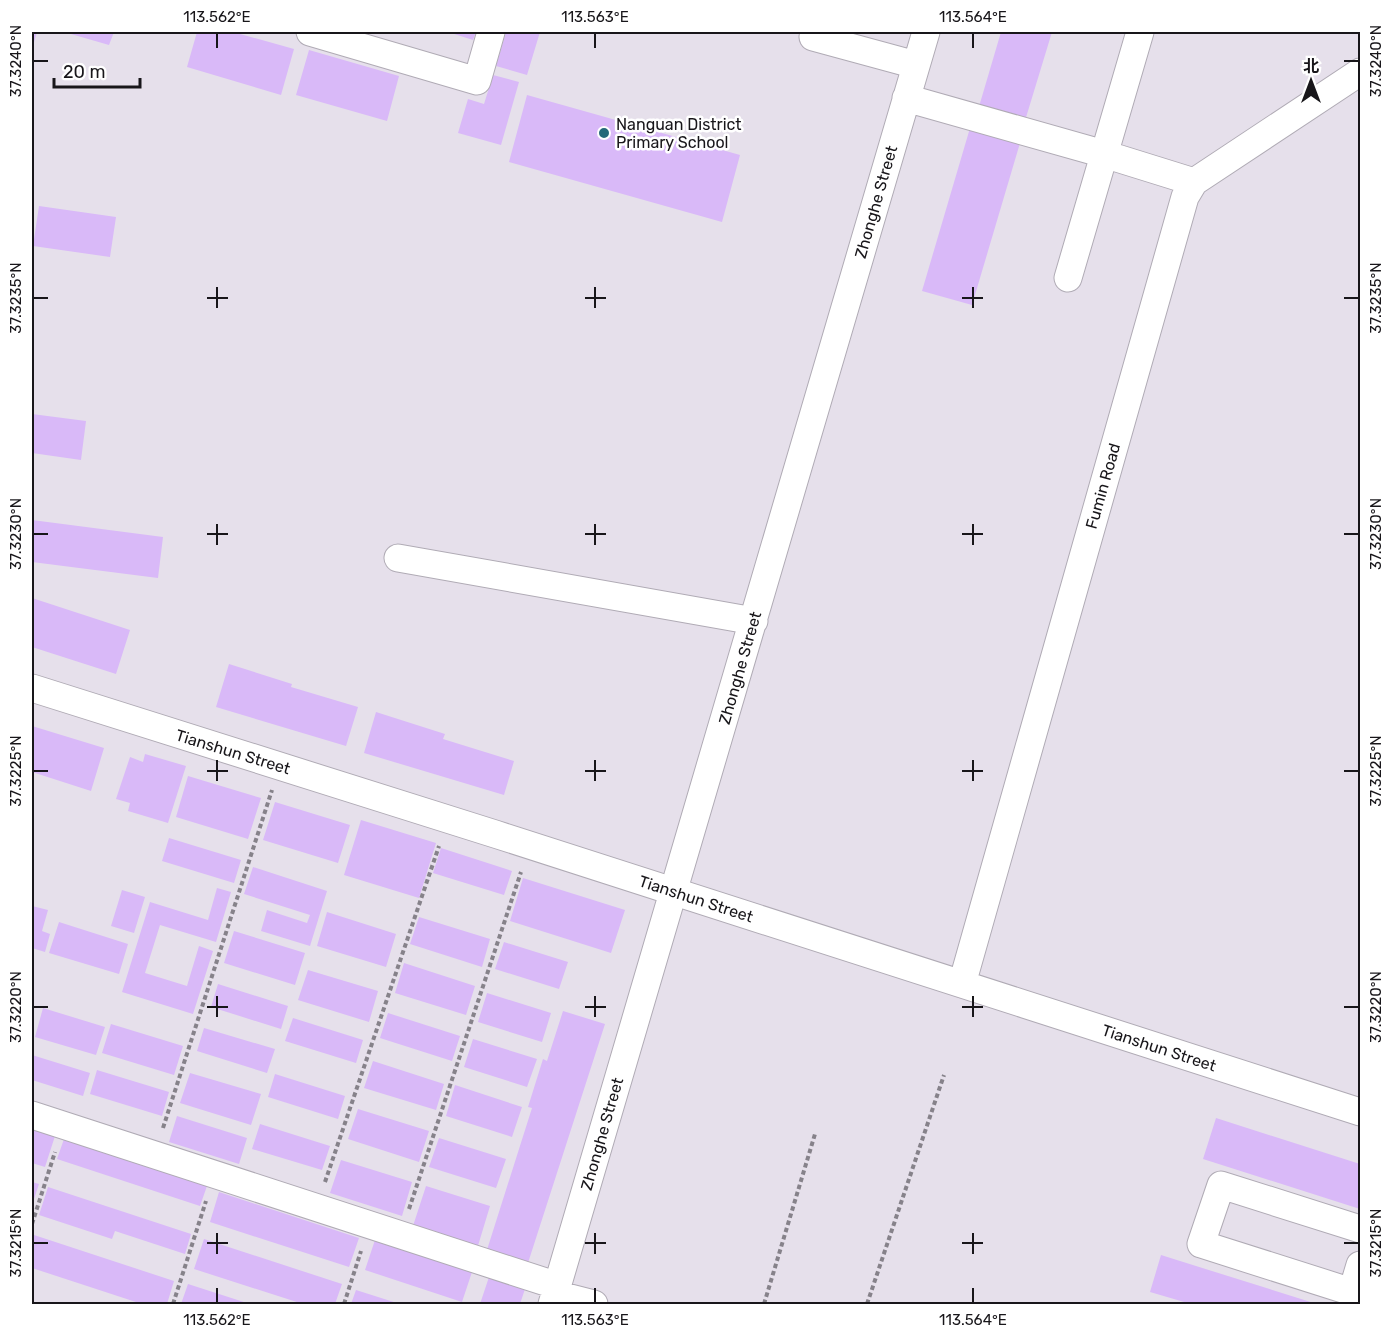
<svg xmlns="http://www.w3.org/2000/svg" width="1392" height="1336" font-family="Rubik,'Noto Sans SC',sans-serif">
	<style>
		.building { fill: #d9b9f8 }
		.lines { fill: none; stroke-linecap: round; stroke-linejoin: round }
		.minor-casing { stroke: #b0abb5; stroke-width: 29 }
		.path { stroke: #86828a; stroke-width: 4; stroke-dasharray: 4.5 3; stroke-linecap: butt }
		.minor { stroke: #fff; stroke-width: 27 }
		.ticks { fill: none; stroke: #18161a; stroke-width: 2 }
		.poi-dot { fill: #246979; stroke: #fff; stroke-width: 2 }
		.labels { text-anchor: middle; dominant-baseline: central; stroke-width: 5; stroke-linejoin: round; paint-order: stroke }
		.poi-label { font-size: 16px; fill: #18161a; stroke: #fff; text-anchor: start }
		.street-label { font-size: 16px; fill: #18161a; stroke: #fff }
		.neatline { fill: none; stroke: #18161a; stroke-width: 2 }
		.ticks-label { font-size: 15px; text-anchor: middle; fill: #18161a }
	</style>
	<rect width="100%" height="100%" fill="#e6e0eb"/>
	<!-- building -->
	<path class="building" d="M32 32H37L32 49Z
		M64 32H114L109 45Z
		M197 32H233L294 49 281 95 187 67Z
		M448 32H476L473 40Z
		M506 32H540L527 75 496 66Z
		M1001 32H1052L1024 124 978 110Z
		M309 50 399 76 387 121 296 95Z
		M493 75 519 82 501 145 458 133 468 99 484 104Z
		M527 95 740 155 722 222 509 162Z
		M970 128 1020 143 972 305 922 291Z
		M39 206 116 217 110 257 33 246Z
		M32 414 86 421 81 460 32 453Z
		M32 520 163 537 158 578 32 562Z
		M32 598 130 630 116 674 32 647Z
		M229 664 292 684 291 687 358 707 346 746 216 707Z
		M376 712 445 734 443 739 514 761 504 795 364 753Z
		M32 726 104 748 91 791 32 772Z
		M145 754 186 766 168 823 128 811 130 803 116 799 130 757 143 762Z
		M188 776 261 798 248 839 176 817Z
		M275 802 350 825 338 863 263 840Z
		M361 820 436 843 419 898 344 875Z
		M169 838 241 860 234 883 162 861Z
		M441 848 512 871 504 895 433 873Z
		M253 867 327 891 310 946 261 931 267 910 307 923 310 915 244 894Z
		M523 878 625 910 611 953 510 921Z
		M217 888 231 892 216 942 160 925 145 973 187 986 199 946 213 951 193 1014 122 992 150 902 208 920Z
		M122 890 145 897 134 933 111 926Z
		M32 906 48 910 42 931 50 934 45 952 32 948Z
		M327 912 396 934 386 967 317 946Z
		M419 917 490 939 482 967 410 944Z
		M59 922 128 944 119 974 49 953Z
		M234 931 305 953 295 985 224 963Z
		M504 942 568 962 559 989 495 969Z
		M404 963 475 986 466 1015 395 993Z
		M308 970 378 991 369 1022 298 1000Z
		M218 984 288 1006 281 1029 211 1007Z
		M487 993 551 1013 542 1042 478 1022Z
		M43 1008 105 1027 96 1055 35 1037Z
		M563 1011 605 1024 527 1266 486 1253 532 1108 528 1107 543 1059 547 1061Z
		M388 1013 460 1036 452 1061 380 1038Z
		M293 1018 363 1040 356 1063 285 1041Z
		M111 1024 183 1046 174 1075 102 1053Z
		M204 1028 275 1049 267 1073 197 1051Z
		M473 1039 537 1059 527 1087 464 1067Z
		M32 1055 90 1073 83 1096 32 1080Z
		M373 1061 444 1084 436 1110 364 1088Z
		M97 1070 169 1092 162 1116 90 1094Z
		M190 1073 261 1094 251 1125 180 1103Z
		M275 1074 345 1096 338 1119 268 1097Z
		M455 1085 522 1107 512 1137 446 1116Z
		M358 1109 429 1131 419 1162 348 1139Z
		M177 1116 247 1138 239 1164 169 1142Z
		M1216 1118 1360 1164V1209L1203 1159Z
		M260 1124 330 1146 322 1170 252 1149Z
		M32 1128 55 1136 45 1167 32 1163Z
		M439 1138 506 1159 496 1188 429 1167Z
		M64 1139 207 1186 200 1206 57 1159Z
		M341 1160 412 1182 402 1216 330 1193Z
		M32 1182 39 1184 32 1205Z
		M426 1186 490 1206 477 1249 412 1229Z
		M48 1187 191 1234 185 1254 115 1231 112 1239 39 1215Z
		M219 1192 359 1238 349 1267 210 1222Z
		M34 1235 174 1281 167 1304H142L32 1268V1244Z
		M204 1239 342 1284 335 1304H303L194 1269Z
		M375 1240 472 1272 462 1302 365 1270Z
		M1161 1255 1317 1304H1191L1150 1292Z
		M491 1271 527 1283 520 1304H480Z
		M188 1284 250 1304H181Z
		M356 1290 400 1304H351Z"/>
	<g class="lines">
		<defs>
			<path id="minor" d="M310 32 477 81 491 32
				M813 37 916 65
				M906 98 1104 154 1194 182
				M1068 278 1140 32
				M398 558 754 621
				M32 688 495 834 1360 1112
				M962 984 1185 197 1194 182 1360 72
				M32 1115 558 1286
				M1360 1229 1221 1185 1201 1244 1352 1292 1360 1265
				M555 1294 594 1304
				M552 1304 926 32"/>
		</defs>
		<!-- minor casing -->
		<use href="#minor" class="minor-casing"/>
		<!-- path -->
		<path class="path" d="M163 1128 272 790
			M325 1182 439 846
			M409 1209 521 872
			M32 1224 55 1152
			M173 1304 206 1201
			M344 1304 361 1251
			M764 1304 815 1134
			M867 1304 944 1075"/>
		<!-- minor -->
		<use href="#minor" class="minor"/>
	</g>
	<!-- ticks -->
	<path class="ticks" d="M217 33V48M595 33V48M973 33V48M33 61H48M1344 61H1359M217 287V308M595 287V308M973 287V308M33 298H48M207 298H228M585 298H606M962 298H983M1344 298H1359M217 524V545M595 524V545M973 524V545M33 534H48M207 534H228M585 534H606M962 534H983M1344 534H1359M217 760V781M595 760V781M973 760V781M33 771H48M207 771H228M585 771H606M962 771H983M1344 771H1359M217 996V1017M595 996V1017M973 996V1017M33 1007H48M207 1007H228M585 1007H606M962 1007H983M1344 1007H1359M217 1233V1254M595 1233V1254M973 1233V1254M33 1243H48M207 1243H228M585 1243H606M962 1243H983M1344 1243H1359M217 1288V1303M595 1288V1303M973 1288V1303"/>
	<!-- markers -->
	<circle class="poi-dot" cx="604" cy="133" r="6"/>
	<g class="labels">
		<!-- poi labels -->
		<g class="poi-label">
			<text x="616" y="124">Nanguan District<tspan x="616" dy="18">Primary School</tspan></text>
		</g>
		<!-- street labels -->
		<g class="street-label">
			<text transform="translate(876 202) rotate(-74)">Zhonghe Street</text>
			<text transform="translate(1103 486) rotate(-74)">Fumin Road</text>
			<text transform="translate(740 668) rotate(-74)">Zhonghe Street</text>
			<text transform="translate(233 752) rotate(17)">Tianshun Street</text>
			<text transform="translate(696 899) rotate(18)">Tianshun Street</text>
			<text transform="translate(1159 1048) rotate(18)">Tianshun Street</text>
			<text transform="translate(602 1134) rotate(-74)">Zhonghe Street</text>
		</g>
	</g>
	<!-- border -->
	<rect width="1392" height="1336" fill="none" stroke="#ffffff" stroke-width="66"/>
	<!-- north arrow -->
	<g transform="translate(1311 81)" stroke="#ffffff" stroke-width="4.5" paint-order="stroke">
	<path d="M0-4.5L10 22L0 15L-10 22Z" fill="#18161a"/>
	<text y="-9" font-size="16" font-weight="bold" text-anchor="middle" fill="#18161a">北</text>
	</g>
	<!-- scale -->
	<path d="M54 78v9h86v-9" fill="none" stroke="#18161a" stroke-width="3"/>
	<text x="63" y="78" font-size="18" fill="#18161a" stroke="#ffffff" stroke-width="4.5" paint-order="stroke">20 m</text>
	<rect x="33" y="33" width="1326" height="1270" class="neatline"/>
	<g class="ticks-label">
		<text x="217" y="22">113.562°E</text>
		<text x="595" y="22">113.563°E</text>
		<text x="973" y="22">113.564°E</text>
		<text transform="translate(16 61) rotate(-90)" y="5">37.3240°N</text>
		<text transform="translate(1376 61) rotate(-90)" y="5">37.3240°N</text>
		<text transform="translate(16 298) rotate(-90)" y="5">37.3235°N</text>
		<text transform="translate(1376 298) rotate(-90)" y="5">37.3235°N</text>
		<text transform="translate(16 534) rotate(-90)" y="5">37.3230°N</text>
		<text transform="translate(1376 534) rotate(-90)" y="5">37.3230°N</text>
		<text transform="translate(16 771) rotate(-90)" y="5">37.3225°N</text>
		<text transform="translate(1376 771) rotate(-90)" y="5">37.3225°N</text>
		<text transform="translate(16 1007) rotate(-90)" y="5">37.3220°N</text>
		<text transform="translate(1376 1007) rotate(-90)" y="5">37.3220°N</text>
		<text transform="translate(16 1243) rotate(-90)" y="5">37.3215°N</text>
		<text transform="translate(1376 1243) rotate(-90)" y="5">37.3215°N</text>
		<text x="217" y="1325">113.562°E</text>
		<text x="595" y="1325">113.563°E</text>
		<text x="973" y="1325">113.564°E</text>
	</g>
</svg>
